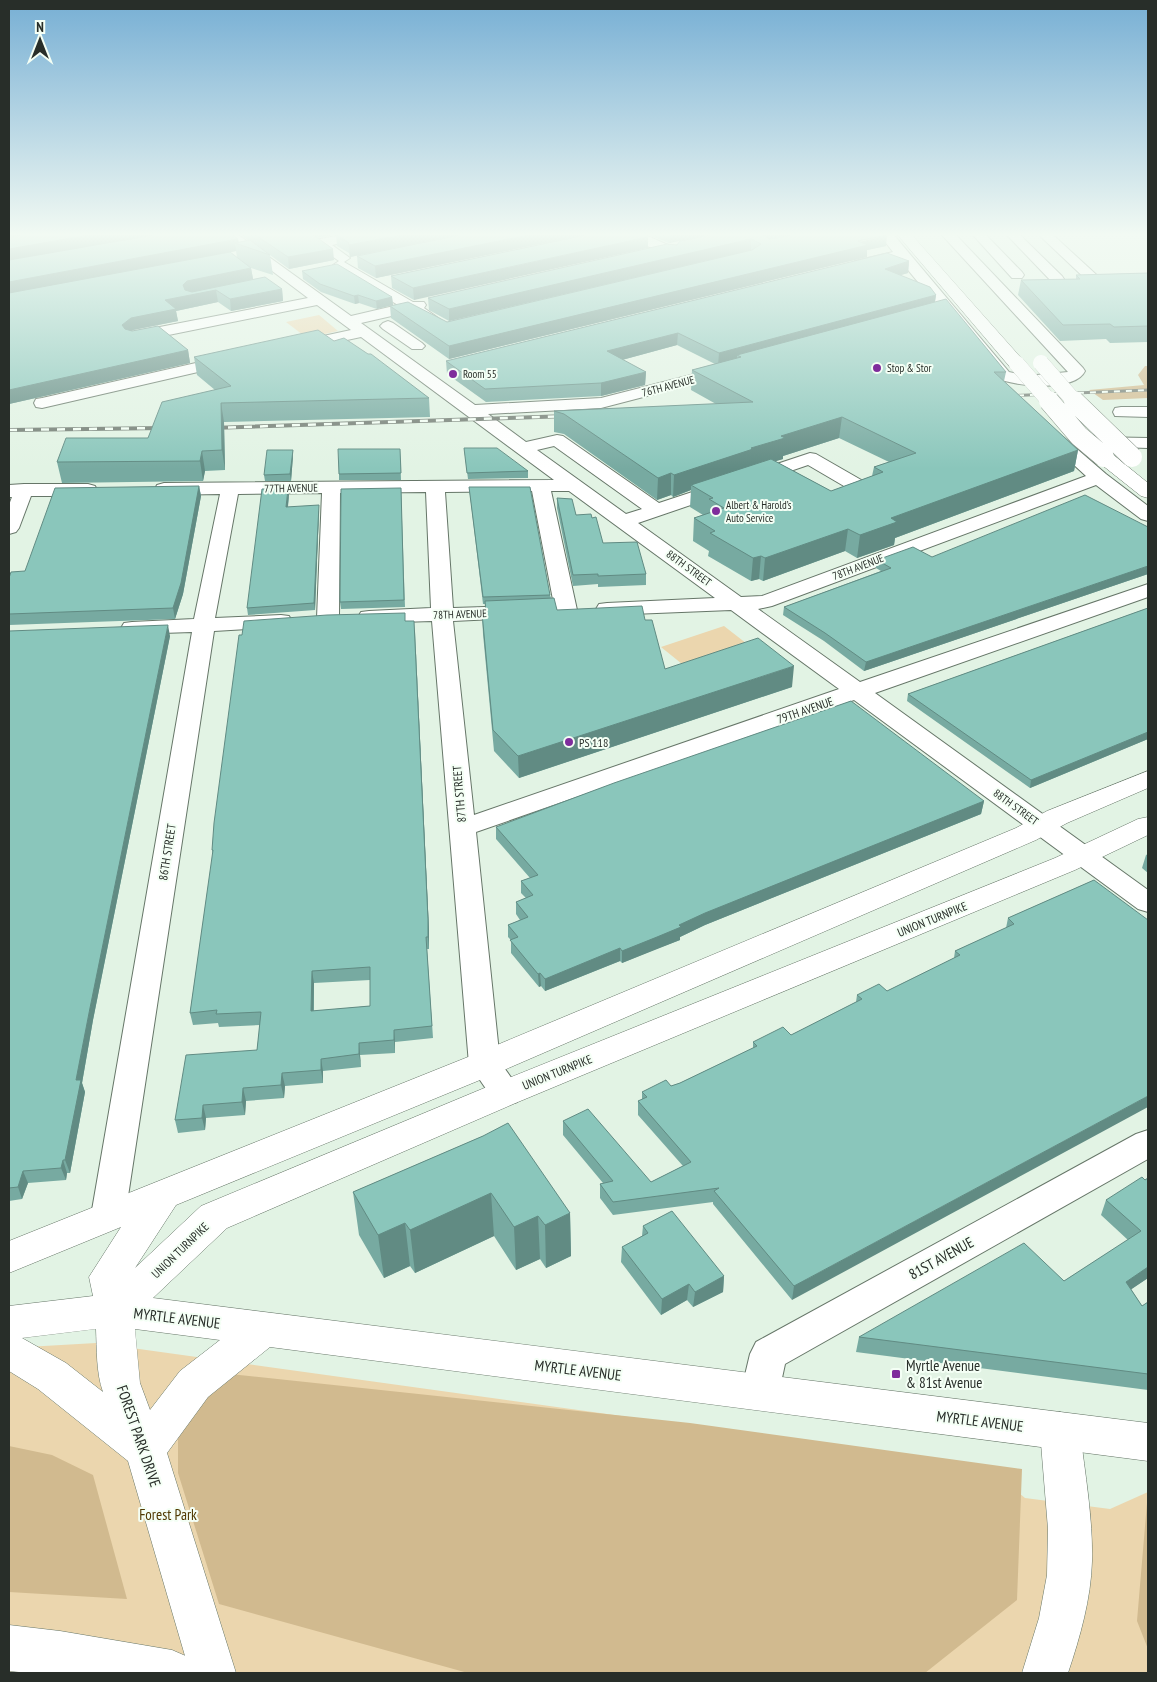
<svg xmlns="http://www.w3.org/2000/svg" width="1157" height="1682" font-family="'PT Sans Narrow',sans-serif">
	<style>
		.green { fill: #ebd6ae }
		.forest { fill: #d1ba8f }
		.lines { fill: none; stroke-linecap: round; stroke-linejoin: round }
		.minor-casing { stroke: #667668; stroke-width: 2 }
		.major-casing { stroke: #667668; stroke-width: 1 }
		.highway-casing { stroke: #667668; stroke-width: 1 }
		.minor { fill: #fff; fill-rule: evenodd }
		.major { fill: #fff; fill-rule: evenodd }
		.highway { fill: #fff; fill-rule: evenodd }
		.rail-far1-casing { stroke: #737d74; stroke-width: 3 }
		.rail-casing { stroke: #737d74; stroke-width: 4 }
		.rail-far1 { stroke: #f4fff5; stroke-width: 2; stroke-dasharray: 6; stroke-linecap: butt }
		.rail { stroke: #f4fff5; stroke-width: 2.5; stroke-dasharray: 8; stroke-linecap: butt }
		.major-bridge-far1-casing { stroke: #667668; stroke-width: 16; stroke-linecap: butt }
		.major-bridge-casing { stroke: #667668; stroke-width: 21; stroke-linecap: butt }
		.major-bridge-far1 { stroke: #fff; stroke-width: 16 }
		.major-bridge { stroke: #fff; stroke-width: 20 }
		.wall { fill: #77aaa1; fill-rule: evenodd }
		.shaded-wall { fill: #618b83 }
		.building { fill: #8ac6bb; stroke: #618b83; fill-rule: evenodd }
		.poi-dot { fill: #7f2d9c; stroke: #f4fff5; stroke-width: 2 }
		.labels { text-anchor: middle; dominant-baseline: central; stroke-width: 4; stroke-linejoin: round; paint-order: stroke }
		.far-poi-label { font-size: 11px; fill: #282e29; stroke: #f4fff5; text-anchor: start }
		.far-street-label { font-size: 11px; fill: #282e29; stroke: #f4fff5 }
		.street-label { font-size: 12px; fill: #282e29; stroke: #f4fff5 }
		.poi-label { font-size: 12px; fill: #282e29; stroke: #f4fff5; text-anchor: start }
		.near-street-label { font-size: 15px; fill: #282e29; stroke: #f4fff5 }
		.near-poi-label { font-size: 15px; fill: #282e29; stroke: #f4fff5; text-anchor: start }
		.near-park-label { font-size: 15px; fill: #503900; stroke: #f4fff5 }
	</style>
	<rect width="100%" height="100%" fill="#e2f3e4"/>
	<!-- green -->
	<path class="green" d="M319 315 338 331 307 338 286 322Z
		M724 626 751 647 687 668 661 647Z
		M96 1343 988 1467 1025 1498 1110 1509 1148 1492V1673H9V1348Z"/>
	<!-- forest -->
	<path class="forest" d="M1145 366H1148V398L1103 400 1089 390 1144 385 1138 375Z
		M230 1374 690 1423 1022 1469 1017 1600 925 1673H468L219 1604 178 1473V1439L186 1413Z
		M9 1446 52 1455 93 1475 127 1599 9 1592Z
		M1148 1491V1649L1137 1621Z"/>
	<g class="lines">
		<defs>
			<path id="minor" d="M223 234H237L351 316 398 305 335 268 333 265 339 261 313 243 315 240 347 234H373L372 237 332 245 350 258 344 262 413 302H424L426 305 424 308 441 320 439 323H429L409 312 361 323 475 405 601 398 726 366 732 368 734 371 732 374 601 408 488 414 526 442 557 435 563 436 659 503 810 453 816 454 863 481 865 485 863 489 856 491 849 489 808 465 638 523 741 597 762 596 1086 476 1048 441 1051 437 1057 436 1063 437 1106 474 1148 506V521L1141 519 1096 485 772 606 758 609 860 682 1148 584V597L875 693 1148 890V912L1138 909 854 700 476 832 500 1062 522 1093 517 1102 506 1105 495 1102 469 1064 432 621 369 623 361 622 358 617 361 612 369 611 431 608 426 492 340 493 339 618 336 623 328 624 320 623 317 618 322 493 238 494 215 618 281 615 289 616 292 621 289 626 281 627 214 631 125 1216 120 1226 108 1230 96 1226 91 1216 192 632 132 634 124 633 121 628 124 623 132 622 194 619 220 494 164 495 157 493 155 489 157 485 164 483 554 480 361 337 296 351 291 349 288 346 291 343 351 330 317 305 134 342 129 340 126 337 129 334 134 332 308 298ZM554 446 642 509 626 514 537 450ZM532 491 555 610 558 615 566 616 574 615 577 610 551 491H569L715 598 607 603 599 604 596 609 599 614 607 615 731 610 839 689 474 815 453 621 518 618 526 617 529 612 526 607 518 606 453 608 445 492Z
				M625 234H643L698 258 700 261 698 264H688L627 237Z
				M879 234H893L1009 372 1026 376 1068 372 941 234H955L1083 368 1085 371C1075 392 1016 387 997 378L899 259 860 268 855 267 853 264 855 261 893 252Z
				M972 234H985L1022 272 1024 275 1022 278H1012Z
				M1006 234H1019L1062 276 1064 279 1062 282H1052Z
				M1038 234H1052L1101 279 1148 277V285L1093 286Z
				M388 321 393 323 422 343 425 346 422 349H412L383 329 380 326 383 323Z
				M231 355 237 357 239 360 237 363 42 408 36 407 34 403 36 399 42 398Z
				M1121 407H1148V417L1115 416 1113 412 1115 408Z
				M1095 437 1148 438V448L1089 446 1086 442 1089 438Z
				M24 484H88L95 486 97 490 95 494 88 496H31L19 528 16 532 9 534V505L12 497H9V485Z
				M1148 1130V1159L785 1364 779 1392 773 1404 760 1409 747 1404 741 1392 750 1354 756 1342 1136 1134Z"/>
			<path id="major" d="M897 234H911L1023 360 1025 364 1023 368H1011Z
				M1104 451 1111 453 1148 483V498L1141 496 1097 461 1095 457 1097 453Z
				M1148 771V788L1067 823 1036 840 497 1073 176 1205 135 1268 201 1206 494 1084 1055 858 1138 819 1148 817V835L1075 870 518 1102 227 1228 153 1298 1148 1423V1461L270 1347 208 1397 167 1453 236 1673H190L128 1461 38 1389 9 1371V1306L93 1296 89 1277 121 1227 9 1273V1241L473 1055 1016 828 1047 811ZM96 1329C97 1350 96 1372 103 1392L66 1363 22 1338ZM135 1329 220 1340 180 1371 150 1410 140 1383Z"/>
			<path id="highway" d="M1060 1412 1074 1417 1080 1431C1085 1474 1093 1518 1092 1561 1091 1599 1080 1637 1068 1673H1022L1039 1618 1047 1575 1048 1529 1040 1431 1046 1417Z
				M9 1625 60 1631 172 1650 188 1657 195 1673H29L9 1671Z"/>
		</defs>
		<!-- minor casing -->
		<use href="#minor" class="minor-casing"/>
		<!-- major casing -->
		<use href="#major" class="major-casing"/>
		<!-- highway casing -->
		<use href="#highway" class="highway-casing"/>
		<!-- minor -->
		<use href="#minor" class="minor"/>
		<!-- major -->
		<use href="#major" class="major"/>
		<!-- highway -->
		<use href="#highway" class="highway"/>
		<defs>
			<path id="rail-far1" d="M1006 396 1148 390"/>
			<path id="rail" d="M212 428 569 416
				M9 430 164 428"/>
		</defs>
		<!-- rail-far1 casing -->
		<use href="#rail-far1" class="rail-far1-casing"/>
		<!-- rail casing -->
		<use href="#rail" class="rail-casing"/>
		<!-- rail-far1 -->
		<use href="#rail-far1" class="rail-far1"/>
		<!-- rail -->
		<use href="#rail" class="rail"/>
		<defs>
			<path id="major-bridge-far1" d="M1041 363 1075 402
				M1017 364 1050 402"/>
			<path id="major-bridge" d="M1049 401 1079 436 1104 457
				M1074 401 1132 457"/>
		</defs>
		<!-- major-bridge-far1 casing -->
		<use href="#major-bridge-far1" class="major-bridge-far1-casing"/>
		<!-- major-bridge casing -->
		<use href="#major-bridge" class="major-bridge-casing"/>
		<!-- major-bridge-far1 -->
		<use href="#major-bridge-far1" class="major-bridge-far1"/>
		<!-- major-bridge -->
		<use href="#major-bridge" class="major-bridge"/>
	</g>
	<!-- wall -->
	<path class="wall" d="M9 234 238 239 239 243 249 241 240 234H338L317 238 334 260 289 269 270 255 273 275 251 268 253 279 282 289 283 301 231 311 218 302 176 311 178 321 133 330 132 331 188 350 190 363 9 404ZM236 251 237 257 135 270Z
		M464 234 350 257 349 253 337 246 336 235Z
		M465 234H588L376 278 358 268 357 256Z
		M590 234 414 300 392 288 391 276Z
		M646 234H713L669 243Z
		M715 234H794L769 239 886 246 867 250V257L449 359 391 318 390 306 392 305 377 309 359 303 355 304 321 292 303 279 302 271 392 297 393 305 447 322 751 251 449 321 429 310 428 298 677 245Z
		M909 261 908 273 900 275 936 295 935 302 1006 372 1004 381 1078 450 1074 471 895 538 894 545 857 558 845 551 763 581 759 579 751 581 708 556 709 551 693 541 694 518 703 515 690 507 691 490 673 497 671 495 657 500 564 434 554 432V411L716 404 691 390 692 370 715 364 677 345 622 360 646 372 645 385 601 396 486 402 447 374 446 361ZM839 438 889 462 874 467 872 476 831 491 775 461 783 459V456Z
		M1148 273V342L1110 343 1106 339 1060 341 1018 295 1021 280 1076 279V275Z
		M334 341 429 398 430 417 224 422 225 470 205 471 203 481 62 483 57 462 148 438 215 390 197 375 194 357Z
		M464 448 528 471V478L468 479Z
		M400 449 401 480H339V474Z
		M293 450V456L291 481H265L264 475Z
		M199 486 201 496 183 594 175 619 9 625V578L25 571Z
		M469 487 550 595 551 598 557 610 645 620 665 669 792 687 519 778 494 751 483 634 482 613H485V604H483Z
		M401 488 405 607 341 609 340 602Z
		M289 495 288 507 319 511 315 610 248 615 247 608Z
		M557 498 576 515 592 518 603 543 646 574V585L598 587V584L573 586 557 508Z
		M1148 527V574L864 671 824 641 783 615 784 607 881 571 876 568 877 560 932 557Z
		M1148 608V739L1030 788 907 701 908 694Z
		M405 621 415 632 429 931V949H427L433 1038 395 1042V1053L360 1055 361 1067 323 1071V1083L285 1086 284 1098 246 1101 245 1115 206 1118 205 1130 178 1133 175 1120 257 1050 260 1025 219 1027 218 1023 193 1025 190 1013 213 855 212 850ZM370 980V1006L314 1011V983Z
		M9 631 170 636 93 1020 82 1083 85 1092 70 1173H67L66 1180 28 1183 22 1199 9 1201Z
		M984 801 981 814 705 925 680 937V940L656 949 622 963 620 961 545 991 541 986 539 987 511 953V940L508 937V925L520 920 516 914V902L526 898 521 893V881L530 878 496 839V827Z
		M1148 854V873L1142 868 1146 855Z
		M1094 880 792 1300 713 1204V1202L613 1215 600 1198V1184L603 1183 563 1135V1121L651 1182 683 1166 638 1115V1101L642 1100V1092L671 1086 680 1083 753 1048V1042L791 1035 856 1002 857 995 887 991 954 958 955 951 1006 928 1008 918Z
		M483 1136 570 1213 571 1256 546 1268 540 1259 516 1270 494 1236 415 1273 410 1266 384 1278 359 1235 353 1192Z
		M1148 1178V1278L1131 1289 1142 1306 1148 1302V1390L856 1352 859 1337 1064 1281 1128 1240 1101 1215 1106 1200Z
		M643 1226 724 1276 723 1292 693 1307 687 1300 661 1315 621 1262 622 1247 642 1236Z"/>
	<!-- shaded-wall -->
	<path class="shaded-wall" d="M9 234H31L9 238Z
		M95 234H160L9 261V249Z
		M311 234H338L315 238Z
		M407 234H464L350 257 349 245Z
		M534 234H588L376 278 375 266Z
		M670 234H713L669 243Z
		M761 234H794L764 240Z
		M887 235 886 246 867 250V257L449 359V346Z
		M648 237V248L414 300 413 288Z
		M238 239 239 245 235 243 236 251 9 294V282Z
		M751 239V250L449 321V309Z
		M333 249 334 260 289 269 288 257Z
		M909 261 908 273 884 280 885 269Z
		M251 268 253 279 216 290 218 302 176 311 178 321 133 330 124 337 122 325 131 318 165 300 183 285 187 281Z
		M282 289 283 301 231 311 230 299Z
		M358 295 359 303 355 304 354 296Z
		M936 295 934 307 737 355V360L718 366 719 353Z
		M392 297 393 305 377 309 376 301Z
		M678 333 677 345 607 364V351Z
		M188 350 190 363 9 404V390Z
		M646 372 645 385 601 396V383Z
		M221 403 224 422 225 470 222 450Z
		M842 417 839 438 783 456V459L751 469 691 485V490L673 497 674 475 751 448 781 436Z
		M293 450V456L291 481 290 474Z
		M1078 450 1074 471 895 538 894 545 857 558 860 535 891 518Z
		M202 451 205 471 203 481 200 461Z
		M671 473V495L657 500 658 478Z
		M199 486 201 496 183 594 175 619 173 608Z
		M288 489 289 495 287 513 286 507Z
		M319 505V511L315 610 314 603Z
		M848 529 845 551 763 581 765 558Z
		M761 556 759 579 751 581 753 558Z
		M1148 566V574L864 671 866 662Z
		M168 625 170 636 93 1020 82 1083 85 1092 70 1173 65 1160 76 1080 90 1008Z
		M415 632 429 931V949L428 937Z
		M794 666 792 687 519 778 518 756Z
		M1148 732V739L1030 788 1031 780Z
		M984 801 981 814 705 925 680 937V940L622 963V951L705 913Z
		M620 948V961L545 991V979Z
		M312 971 314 983 313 1024 311 1011Z
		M540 973 541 986 539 987 538 974Z
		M394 1030 395 1042V1053L394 1040Z
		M359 1043 361 1067 359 1054Z
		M321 1059 323 1071V1083L321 1070Z
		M282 1073 285 1086 284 1098 281 1085Z
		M243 1088 246 1101 245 1115 242 1102Z
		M1148 1096V1107L792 1300 794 1286Z
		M203 1105 206 1118 205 1130 202 1118Z
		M63 1160 67 1173 66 1180 61 1168Z
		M23 1171 28 1183 22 1199 18 1187Z
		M491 1193 494 1236 415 1273 410 1230Z
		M570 1213 571 1256 546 1268 545 1225Z
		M538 1216 540 1259 516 1270 514 1227Z
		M405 1223 410 1266 384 1278 378 1235Z
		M1148 1267V1278L1120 1297 1126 1282Z
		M724 1276 723 1292 693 1307 695 1292Z
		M689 1284 687 1300 661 1315 662 1299Z"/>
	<!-- building -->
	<path class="building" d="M28 234H95L9 249V237Z
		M159 234H232L238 239 9 282V260Z
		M254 234H312L333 249 288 257Z
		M340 234H407L349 245 348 242 336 235Z
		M465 234H534L375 266 357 256Z
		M590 234H641L648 237 413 288 391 276Z
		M715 234H761L770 239 797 234H885L887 235 858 241 868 245 449 346 390 306 408 302 447 322 752 250 761 244 751 239 449 309 428 298 667 244 677 245 680 241Z
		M250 240 270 255 235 243Z
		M230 252 251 268 187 281 183 285 185 290 192 292 265 277 282 289 230 299 216 290 165 300 176 309 131 318 122 325 125 329 132 331 158 326 188 350 9 390V293Z
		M887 253 909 261 885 269 930 287 936 295 719 353 678 333 607 351 646 372 601 383 485 389 446 361Z
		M337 264 392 297 376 301 358 295 354 296 320 284 302 271Z
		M1148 273V326L1114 327 1110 324 1063 325 1021 280 1080 279 1076 275Z
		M946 299 1006 372H994L1078 450 891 518 897 522 860 535 848 529 765 558 761 556 753 558 710 533 715 531 694 518 724 508 709 499 713 498 691 485 771 459 831 491 883 472 874 467 916 453 842 417 781 436 785 438 751 448 753 449 674 475 671 473 658 478 564 414 554 411 753 402 692 370 741 357 737 355Z
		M318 330 334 341 344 338 368 354H371L429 398 221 403 222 450 202 451 200 461 57 462 66 438H148L162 402 231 386 194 357Z
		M464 448H497L528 471 467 473Z
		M338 449H400L401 473 339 474Z
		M267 450H293L290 474 264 475Z
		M199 486 181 583 173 608 9 614V578L11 572 25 571 55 488Z
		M469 487H530L550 595 483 597Z
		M401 488 404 600 340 602 341 489Z
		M262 489H288L286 507 319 505 314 603 247 608Z
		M1085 495 1148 527V566L866 662 825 633 784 607 891 568 877 560 913 547 932 557Z
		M557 498 572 499 576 515 591 514 592 518 596 517 603 543 637 542 646 574 598 576V574L573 575Z
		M554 598 557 610 642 606 645 620H652L665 669 758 638 794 666 518 756 493 730 482 613H486L485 601Z
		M1148 608V732L1031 780 908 694Z
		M405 613V621H414L428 919V937H426L432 1026 394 1030V1040L359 1043V1054L321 1059V1070L282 1073 281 1085 243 1088 242 1102 203 1105 202 1118 175 1120 186 1055 257 1050 261 1012 216 1014 217 1010 190 1013 213 850H212L214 823 239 635H242L244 621 327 615ZM370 967V1006L311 1011 312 971Z
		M168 625 90 1008 76 1080H81L65 1160H63L61 1168 23 1171 18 1187 9 1188V631Z
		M851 701 984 801 705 913 679 925 681 927 657 937 622 951 620 948 545 979 540 973 538 974 510 940 518 937 508 925 528 917 516 902 533 895 521 881 538 875 496 827 614 783Z
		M1094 880 1148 920V1096L794 1286 714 1191 719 1188 613 1202 600 1184 613 1181 563 1121 588 1109 651 1182 691 1162 638 1101 647 1097 642 1092 666 1080 671 1086 680 1083 757 1046 753 1042 783 1027 791 1035 862 999 857 995 879 984 887 991 960 955 955 951 1014 924 1008 918Z
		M508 1123 570 1213 545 1225 538 1216 514 1227 491 1193 410 1230 405 1223 378 1235 353 1192 483 1136Z
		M1142 1177 1145 1180 1148 1178V1267L1126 1282 1142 1306 1148 1302V1374L859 1337 1024 1243 1064 1281 1141 1231 1106 1200Z
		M672 1211 724 1276 695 1292 689 1284 662 1299 622 1247 648 1233 643 1226Z"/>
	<!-- sky -->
	<linearGradient id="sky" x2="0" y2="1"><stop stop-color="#77afd4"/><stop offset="0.5" stop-color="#f2faf3"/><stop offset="1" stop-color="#f2faf3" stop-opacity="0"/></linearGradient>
	<rect width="1157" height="469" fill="url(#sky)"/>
	<!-- markers -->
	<g class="poi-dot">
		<circle cx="877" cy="368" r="5"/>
		<circle cx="453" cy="374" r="5"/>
		<circle cx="716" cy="511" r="5"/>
		<circle cx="569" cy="742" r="5"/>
		<rect x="891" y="1369" width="10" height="10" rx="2.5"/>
	</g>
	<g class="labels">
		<!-- far-poi labels -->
		<g class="far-poi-label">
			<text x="887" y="368">Stop &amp; Stor</text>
			<text x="463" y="374">Room 55</text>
			<text x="726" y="505">Albert &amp; Harold’s<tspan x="726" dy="13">Auto Service</tspan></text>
		</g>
		<!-- far-street labels -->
		<g class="far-street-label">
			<text transform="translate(668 386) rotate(-15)">76TH AVENUE</text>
			<text transform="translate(291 488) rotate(-1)">77TH AVENUE</text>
			<text transform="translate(858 567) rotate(-21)">78TH AVENUE</text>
			<text transform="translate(689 568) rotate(36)">88TH STREET</text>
			<text transform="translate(460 614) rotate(-2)">78TH AVENUE</text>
			<text transform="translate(1016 807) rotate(36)">88TH STREET</text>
		</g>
		<!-- street labels -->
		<g class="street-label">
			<text transform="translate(805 710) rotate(-19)">79TH AVENUE</text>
			<text transform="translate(459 794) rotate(-95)">87TH STREET</text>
			<text transform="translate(167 852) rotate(-81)">86TH STREET</text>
			<text transform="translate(932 919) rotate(-22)">UNION TURNPIKE</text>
			<text transform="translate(557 1072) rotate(-22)">UNION TURNPIKE</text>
			<text transform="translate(180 1250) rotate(-44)">UNION TURNPIKE</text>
		</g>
		<!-- poi labels -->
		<g class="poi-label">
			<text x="579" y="742">PS 118</text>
		</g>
		<!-- near-street labels -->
		<g class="near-street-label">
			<text transform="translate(941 1258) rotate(-29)">81ST AVENUE</text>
			<text transform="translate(177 1318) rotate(7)">MYRTLE AVENUE</text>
			<text transform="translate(578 1370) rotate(7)">MYRTLE AVENUE</text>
			<text transform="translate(980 1421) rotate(7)">MYRTLE AVENUE</text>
			<text transform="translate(139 1436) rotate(71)">FOREST PARK DRIVE</text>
		</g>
		<!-- near-poi labels -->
		<g class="near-poi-label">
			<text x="906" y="1365">Myrtle Avenue<tspan x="906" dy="17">&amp; 81st Avenue</tspan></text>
		</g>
		<!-- near-park labels -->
		<g class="near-park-label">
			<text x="168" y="1514">Forest Park</text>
		</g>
	</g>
	<!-- border -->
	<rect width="1157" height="1682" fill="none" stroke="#282e29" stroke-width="20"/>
	<!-- north arrow -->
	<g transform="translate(40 40)" stroke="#f4fff5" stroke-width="4" paint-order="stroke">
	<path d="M0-4L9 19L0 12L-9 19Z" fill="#282e29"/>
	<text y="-8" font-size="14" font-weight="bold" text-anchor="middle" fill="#282e29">N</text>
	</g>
</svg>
